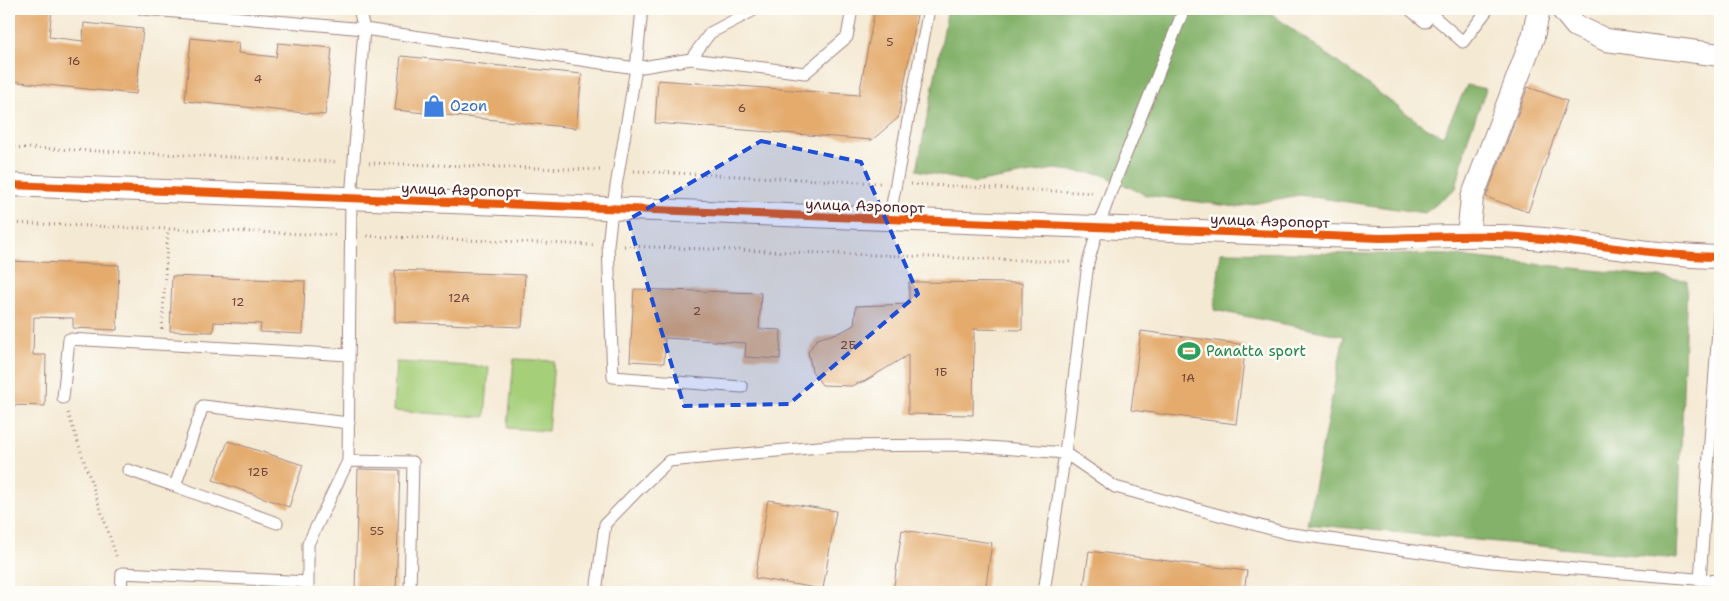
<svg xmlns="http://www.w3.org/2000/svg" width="1729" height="601" font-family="'Shantell Sans',sans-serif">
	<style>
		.green { fill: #a6cf7a; stroke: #787752 }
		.forest { fill: #84b26a; stroke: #67684a }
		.building { fill: #e4ab6d }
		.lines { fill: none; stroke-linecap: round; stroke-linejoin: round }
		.service-casing { stroke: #9f847f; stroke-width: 13 }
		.minor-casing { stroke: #9f847f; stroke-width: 24 }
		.path { stroke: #9f847f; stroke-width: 3; stroke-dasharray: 1 4; stroke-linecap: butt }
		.service { stroke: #fff; stroke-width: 11 }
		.minor { stroke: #fff; stroke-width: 22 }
		.cycleway-casing { stroke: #fdfcf7; stroke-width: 11 }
		.cycleway { stroke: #e8590c; stroke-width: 8 }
		.marked { fill: #1d4ed8; fill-opacity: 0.2; stroke: #1d4ed8; stroke-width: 4; stroke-dasharray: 10 6; stroke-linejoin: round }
		.labels { text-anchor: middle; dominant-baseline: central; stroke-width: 5; stroke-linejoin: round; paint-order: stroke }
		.number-label { font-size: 12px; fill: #70423c }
		.shop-label { font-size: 15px; fill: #366cbe; stroke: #fdfcf7; text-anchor: start }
		.street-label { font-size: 15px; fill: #4a1f2b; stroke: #fdfcf7 }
		.leisure-label { font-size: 15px; fill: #27864d; stroke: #fdfcf7; text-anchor: start }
	</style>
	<rect width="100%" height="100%" fill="#fdfcf7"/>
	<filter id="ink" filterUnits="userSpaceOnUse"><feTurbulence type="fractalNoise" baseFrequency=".02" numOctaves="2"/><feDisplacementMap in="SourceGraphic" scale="10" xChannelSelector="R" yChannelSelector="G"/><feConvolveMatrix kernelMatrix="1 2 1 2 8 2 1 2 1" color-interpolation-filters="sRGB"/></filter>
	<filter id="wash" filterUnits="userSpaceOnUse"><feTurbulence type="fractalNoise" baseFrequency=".0096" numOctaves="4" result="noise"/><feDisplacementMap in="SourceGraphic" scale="20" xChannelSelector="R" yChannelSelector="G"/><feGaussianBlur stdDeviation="1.12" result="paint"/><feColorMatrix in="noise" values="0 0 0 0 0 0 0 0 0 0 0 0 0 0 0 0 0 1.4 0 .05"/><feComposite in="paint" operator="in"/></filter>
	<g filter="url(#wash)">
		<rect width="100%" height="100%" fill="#f4e9d3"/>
		<!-- green -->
		<path class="green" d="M514 359 554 361 548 431 508 428Z
			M396 362 489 367 485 417 393 411Z"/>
		<!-- forest -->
		<path class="forest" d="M948 9H1265L1425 127 1443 136 1467 85 1486 89 1468 138 1456 188 1425 213 1299 195 1237 207 1146 195 1101 174 1054 169 974 183 917 170Z
			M1221 252 1449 255 1687 280 1677 559 1307 524 1344 336 1214 310Z"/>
		<g id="blocks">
			<!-- building -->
			<path class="building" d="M9 9H52L49 37 83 41 84 23 143 29 136 94 9 81Z
				M875 9H918L898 118 872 140 655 123 658 80 859 95Z
				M191 38 239 43 238 53 276 57 278 43 332 48 325 115 185 101Z
				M401 56 582 74 576 128 395 110Z
				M1528 87 1567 101 1528 212 1486 197Z
				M9 261 119 265 117 330 73 328V318L34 317 33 355H46L45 406 9 405Z
				M395 270 525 275 522 327 395 322Z
				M172 276 305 281 303 334 260 332 261 324 214 322 213 332 170 331Z
				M909 282 1022 283V330L974 329 973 415 908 414V355L865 381 851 386 822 385 812 371 808 352 817 339 841 332 854 325 856 306 909 304Z
				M634 289 761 293 759 329 781 330 780 359 745 357 746 343 665 338 664 363 630 361Z
				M1141 331 1246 345 1236 424 1131 410Z
				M228 441 303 465 289 507 213 480Z
				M358 469 400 470 396 592H355Z
				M768 500 836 511 823 589 755 578Z
				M902 530 992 543 985 592H893Z
				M1089 551 1247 571 1244 592H1083Z"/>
		</g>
	</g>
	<g filter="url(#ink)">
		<use href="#blocks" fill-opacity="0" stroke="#9f847f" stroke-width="1"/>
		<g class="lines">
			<defs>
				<path id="service" d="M142 9 364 29 636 68 612 210 608 245 613 377 742 387
					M359 9 364 29 351 199 348 461 413 462 410 592
					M642 9 636 68 691 59 805 73 847 37 852 9
					M1409 9 1425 22 1435 10
					M1431 14 1463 42 1488 9
					M691 59 710 33 756 9
					M889 220 929 9
					M63 398 69 339 349 355
					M128 470 175 486
					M277 523 175 486 203 406 349 423
					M1700 580 1720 302
					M121 592 122 573 308 582
					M308 592V544L348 461
					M596 592 605 524 639 489 669 461 830 446 961 445 1065 453 1115 487 1286 533 1492 562 1720 581
					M1044 592 1065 453 1088 263 1098 228 1110 194 1184 9"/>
				<path id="minor" d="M1562 9 1576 26 1606 40 1720 55
					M9 185 1380 238C1434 237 1489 233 1543 239 1602 245 1661 256 1720 257
					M1468 236 1472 198 1533 37 1539 9"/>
			</defs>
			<!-- service casing -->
			<use href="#service" class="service-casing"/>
			<!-- minor casing -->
			<use href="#minor" class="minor-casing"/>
			<!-- path -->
			<path class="path" d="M9 147 338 162
				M369 163 603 170
				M634 171 880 183
				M911 184 1095 193
				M9 223 335 235
				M367 236 593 245
				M624 246 1072 262
				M162 329 168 229
				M68 413 117 558"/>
			<!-- service -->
			<use href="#service" class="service"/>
			<!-- minor -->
			<use href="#minor" class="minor"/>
			<defs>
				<path id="cycleway" d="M9 185 1380 238C1434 237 1489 233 1543 239 1602 245 1661 256 1720 257"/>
			</defs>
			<!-- cycleway casing -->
			<use href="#cycleway" class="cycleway-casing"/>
			<!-- cycleway -->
			<use href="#cycleway" class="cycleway"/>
		</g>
	</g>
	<!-- marked area -->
	<path class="marked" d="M761 141 861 162 918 294 789 404 684 406 628 220Z"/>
	<!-- icons -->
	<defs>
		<symbol id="shop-bare" viewBox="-9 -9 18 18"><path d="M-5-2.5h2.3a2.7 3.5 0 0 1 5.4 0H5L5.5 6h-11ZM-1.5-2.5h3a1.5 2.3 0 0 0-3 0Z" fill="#3f7fe0" stroke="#fdfcf7" stroke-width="2.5" paint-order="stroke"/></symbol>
		<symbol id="stadium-bare" viewBox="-9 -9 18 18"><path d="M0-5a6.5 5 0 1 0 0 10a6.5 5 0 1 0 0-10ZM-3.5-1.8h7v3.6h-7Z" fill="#2e9e5b" stroke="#fdfcf7" stroke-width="2.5" paint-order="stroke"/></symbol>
	</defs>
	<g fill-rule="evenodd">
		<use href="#shop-bare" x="418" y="90" width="32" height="32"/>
		<use href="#stadium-bare" x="1173" y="335" width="32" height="32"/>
	</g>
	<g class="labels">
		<!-- number labels -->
		<g class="number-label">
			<text x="890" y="42">5</text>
			<text x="74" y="61">16</text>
			<text x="258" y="79">4</text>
			<text x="742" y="108">6</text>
			<text x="459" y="298">12А</text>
			<text x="238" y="302">12</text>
			<text x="697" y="311">2</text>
			<text x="848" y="345">2Б</text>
			<text x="941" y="372">1Б</text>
			<text x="1188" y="378">1А</text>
			<text x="258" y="472">12Б</text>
			<text x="377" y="531">55</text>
		</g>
		<!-- shop labels -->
		<g class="shop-label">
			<text x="450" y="106">Ozon</text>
		</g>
		<!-- street labels -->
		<g class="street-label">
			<text transform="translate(461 190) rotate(2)">улица Аэропорт</text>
			<text transform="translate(865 206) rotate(2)">улица Аэропорт</text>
			<text transform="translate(1270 221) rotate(2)">улица Аэропорт</text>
		</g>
		<!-- leisure labels -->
		<g class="leisure-label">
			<text x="1206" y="351">Panatta sport</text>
		</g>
	</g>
	<!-- margin -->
	<rect width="1729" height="601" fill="none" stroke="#fdfcf7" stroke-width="30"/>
</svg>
